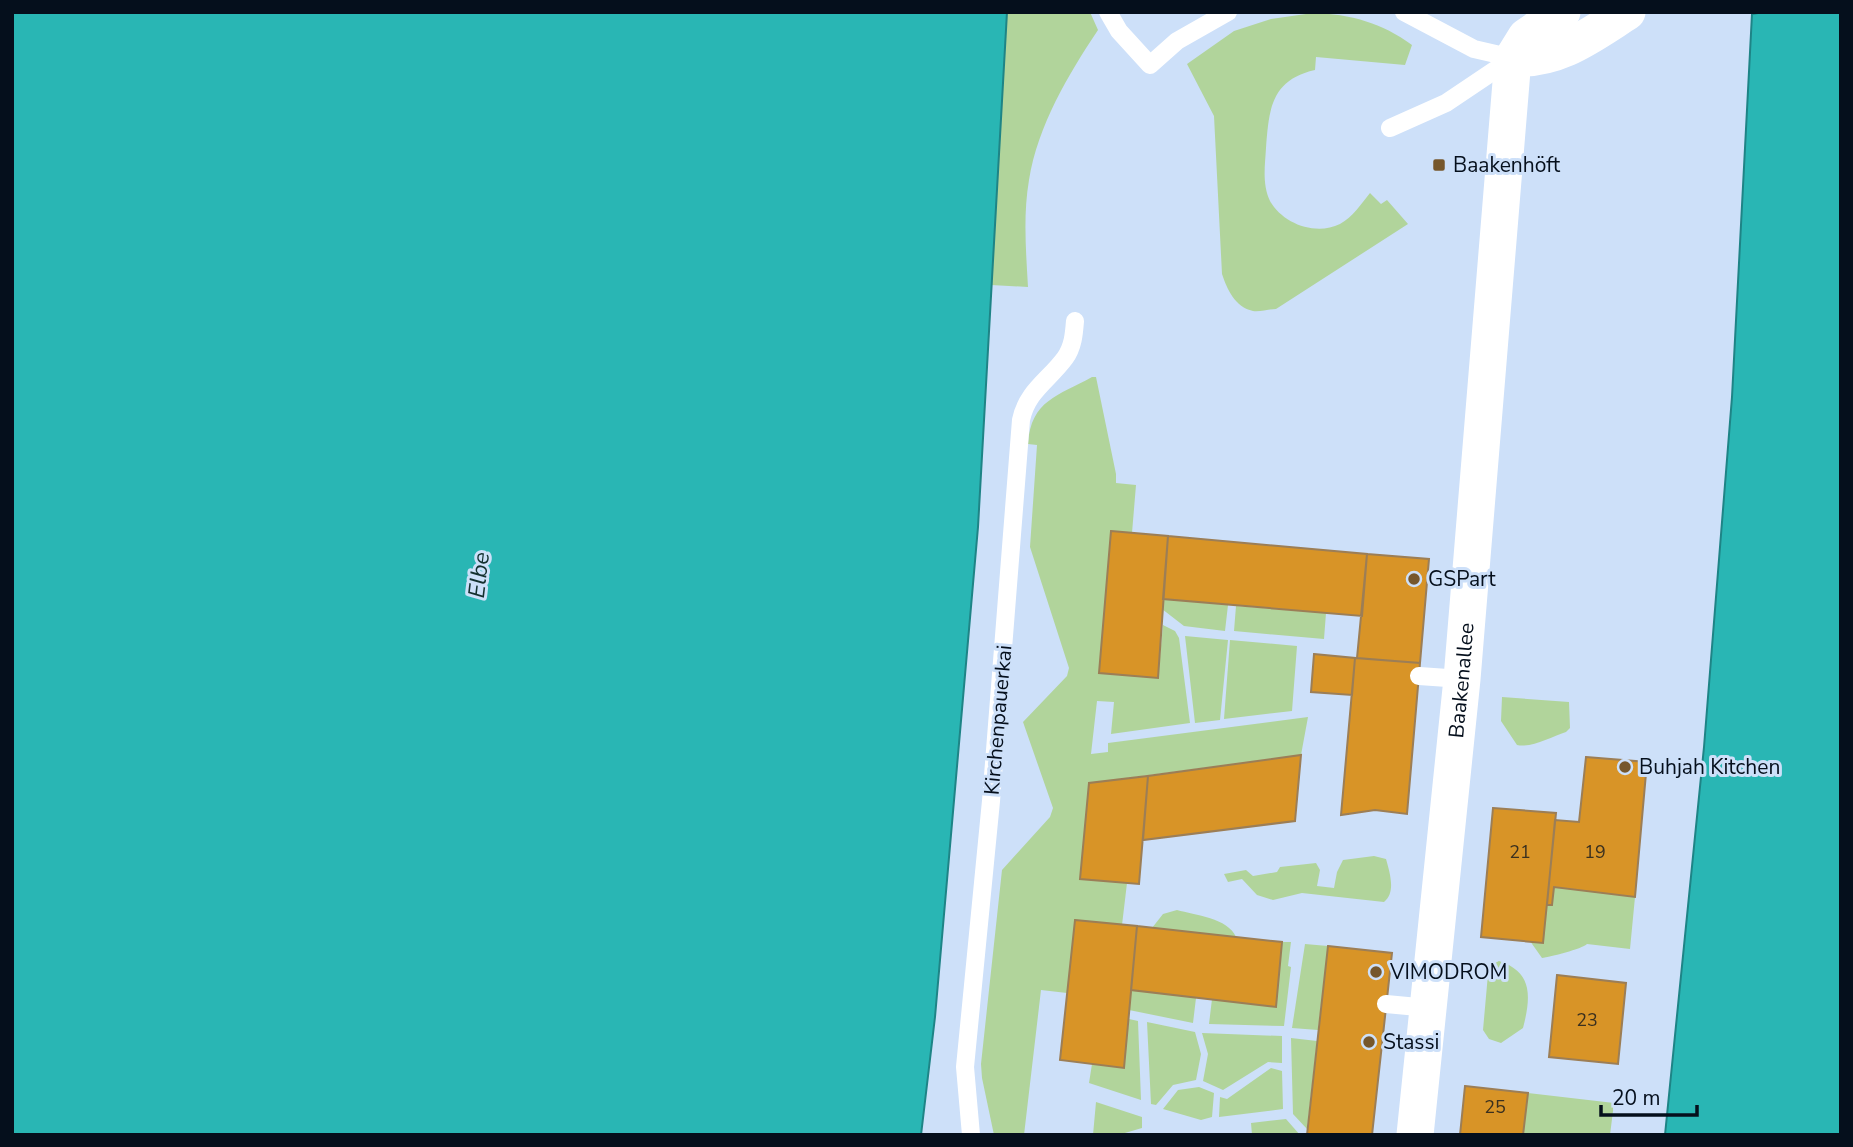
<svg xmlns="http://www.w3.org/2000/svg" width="1853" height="1147" font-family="'Nunito Sans',sans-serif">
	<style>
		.green { fill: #b1d49b }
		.water { fill: #29b6b4; stroke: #1e8486; stroke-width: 2 }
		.building { fill: #d89427; stroke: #9c7e56; stroke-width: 2 }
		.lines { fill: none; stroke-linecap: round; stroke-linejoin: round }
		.service { stroke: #fff; stroke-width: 18 }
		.minor { stroke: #fff; stroke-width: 37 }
		.poi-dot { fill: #76572c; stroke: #cde0f9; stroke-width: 2.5 }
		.labels { text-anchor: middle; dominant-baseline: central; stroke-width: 6; stroke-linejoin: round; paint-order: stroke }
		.number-label { font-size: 18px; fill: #3a301f }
		.poi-label { font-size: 21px; fill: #050f1c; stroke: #cde0f9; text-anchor: start }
		.street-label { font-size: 21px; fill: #050f1c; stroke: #cde0f9 }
		.water-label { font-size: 23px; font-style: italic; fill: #14302f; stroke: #cde0f9 }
	</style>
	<rect width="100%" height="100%" fill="#cde0f9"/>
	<!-- green -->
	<path class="green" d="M1007 12H1090L1098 30C1068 75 1038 125 1029 180 1023 215 1026 252 1028 287L991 285Z
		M1313 13C1351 14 1382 23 1412 45L1405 65 1316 57 1315 70C1271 80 1269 109 1266 148 1265 166 1262 184 1270 201 1283 224 1316 236 1340 224 1353 217 1361 204 1370 193L1381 204 1387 200 1408 224 1276 309C1270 309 1260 312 1253 311 1235 307 1227 289 1222 274L1214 116 1187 64 1234 31 1271 19Z
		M1092 377H1096L1116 474V483L1136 485 1132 533 1111 531 1099 673 1158 678 1163 625 1175 631 1179 638 1190 723 1111 734 1114 702 1097 701 1091 754 1108 752V743L1308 717 1301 755 1089 783 1080 878 1127 883 1122 925 1075 920 1067 993 1041 990 1024 1135H994L982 1078 981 1064 1002 870 1050 817 1053 808 1023 722 1067 676 1069 668 1030 547 1037 445 1028 444C1031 400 1058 396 1092 377Z
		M1163 599 1228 605 1225 631 1184 626 1162 609Z
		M1236 606 1326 613 1324 639 1234 631Z
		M1185 636 1228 640 1220 720 1195 723Z
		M1230 640 1297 646 1292 711 1224 719Z
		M1502 697 1569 702 1570 728 1566 732C1551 737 1532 748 1517 745L1501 721Z
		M1374 856 1386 859C1390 873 1396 893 1384 902L1302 893 1273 900 1257 895 1242 879 1228 882 1224 874 1246 870 1253 876 1277 872 1280 867 1316 863 1320 870 1317 886 1334 888 1337 872 1343 860Z
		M1554 887 1635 897 1630 949 1587 944C1582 949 1550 957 1542 958L1530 941 1543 942 1547 905H1552Z
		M1177 910C1195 915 1228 918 1236 937L1152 928 1163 914Z
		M1282 942H1291L1288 966 1291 967 1284 1026 1209 1024 1212 999 1276 1006Z
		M1305 944 1328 946 1318 1030 1292 1028Z
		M1499 961C1533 972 1531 997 1523 1028L1501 1043 1489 1039 1483 1030 1488 974 1493 964Z
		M1131 990 1196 998 1193 1023 1129 1010Z
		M1129 1019 1138 1021 1141 1100 1089 1083 1092 1064 1124 1068Z
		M1147 1022 1195 1032 1201 1054 1196 1080 1173 1085 1156 1105 1151 1104Z
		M1202 1033 1282 1036V1063L1268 1062 1223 1090 1203 1081 1208 1054Z
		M1291 1038 1317 1041 1307 1129 1293 1114Z
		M1271 1068 1282 1071 1283 1109 1219 1117 1220 1097 1227 1099Z
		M1199 1087 1214 1093 1212 1117 1201 1120 1163 1109 1178 1090Z
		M1528 1093 1614 1103 1610 1135H1523Z
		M1096 1102 1142 1117V1128L1118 1135H1093Z
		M1286 1119 1300 1135H1252L1251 1123Z"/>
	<!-- water -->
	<path class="water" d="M12 12H1007L978 527 935 1017 921 1135H12Z
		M1764 12H1841V1135H1665L1704 747 1732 397 1752 14Z"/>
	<!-- building -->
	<path class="building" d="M1111 531 1168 536 1158 678 1099 673Z
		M1168 536 1367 554 1362 616 1163 599Z
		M1367 554 1429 559 1420 663 1357 658Z
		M1314 654 1355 658 1352 695 1311 692Z
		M1355 658 1420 663 1407 814 1375 810 1341 815Z
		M1301 755 1295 821 1143 840 1148 776Z
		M1586 757 1647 762 1635 897 1554 887 1552 905H1547L1555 820 1579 822Z
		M1148 776 1139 884 1080 879 1089 783Z
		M1493 808 1556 813 1543 943 1481 937Z
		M1075 920 1137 926 1124 1068 1060 1060Z
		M1137 926 1282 942 1276 1007 1131 990Z
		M1328 946 1392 953 1372 1135H1307Z
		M1557 975 1626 983 1618 1064 1549 1057Z
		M1465 1086 1528 1093 1523 1135H1460Z"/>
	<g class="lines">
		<!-- service -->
		<path class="service" d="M1108 12 1119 31 1150 65 1177 41 1228 12
			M1404 12 1474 49 1513 58
			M1390 128 1446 103 1513 58
			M1419 676 1462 679
			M1386 1004 1429 1008
			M971 1135 965 1067 991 801 1021 420C1027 391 1049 380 1065 358 1073 347 1074 334 1075 321"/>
		<!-- minor -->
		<g class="minor">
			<path d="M1513 58C1558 61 1591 35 1627 12"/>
			<path id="s1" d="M1415 1135 1462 679 1513 58 1526 37 1562 12"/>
		</g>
	</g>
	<!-- markers -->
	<g class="poi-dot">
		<rect x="1432" y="158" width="14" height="14" rx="3.5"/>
		<circle cx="1414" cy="579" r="7"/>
		<circle cx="1625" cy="767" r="7"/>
		<circle cx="1376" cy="972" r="7"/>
		<circle cx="1369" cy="1042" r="7"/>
	</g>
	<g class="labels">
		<!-- number labels -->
		<g class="number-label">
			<text x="1520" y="852">21</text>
			<text x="1595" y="852">19</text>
			<text x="1587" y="1020">23</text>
			<text x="1495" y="1107">25</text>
		</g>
		<!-- poi labels -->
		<g class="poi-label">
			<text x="1453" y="165">Baakenhöft</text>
			<text x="1428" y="579">GSPart</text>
			<text x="1639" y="767">Buhjah Kitchen</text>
			<text x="1390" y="972">VIMODROM</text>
			<text x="1383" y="1042">Stassi</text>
		</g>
		<!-- street labels -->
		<g class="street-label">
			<text stroke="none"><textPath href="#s1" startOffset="457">Baakenallee</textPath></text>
			<text transform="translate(998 720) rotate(-85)">Kirchenpauerkai</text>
		</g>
		<!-- water labels -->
		<g class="water-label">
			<text transform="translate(479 575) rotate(-83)">Elbe</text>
		</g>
	</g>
	<!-- border -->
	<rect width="1853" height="1147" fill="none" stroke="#050f1c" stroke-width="28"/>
	<!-- scale -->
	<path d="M1601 1105v10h96v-10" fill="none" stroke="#050f1c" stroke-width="3.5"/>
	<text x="1612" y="1105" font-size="21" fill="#050f1c" stroke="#cde0f9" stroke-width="5" paint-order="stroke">20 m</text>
</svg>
